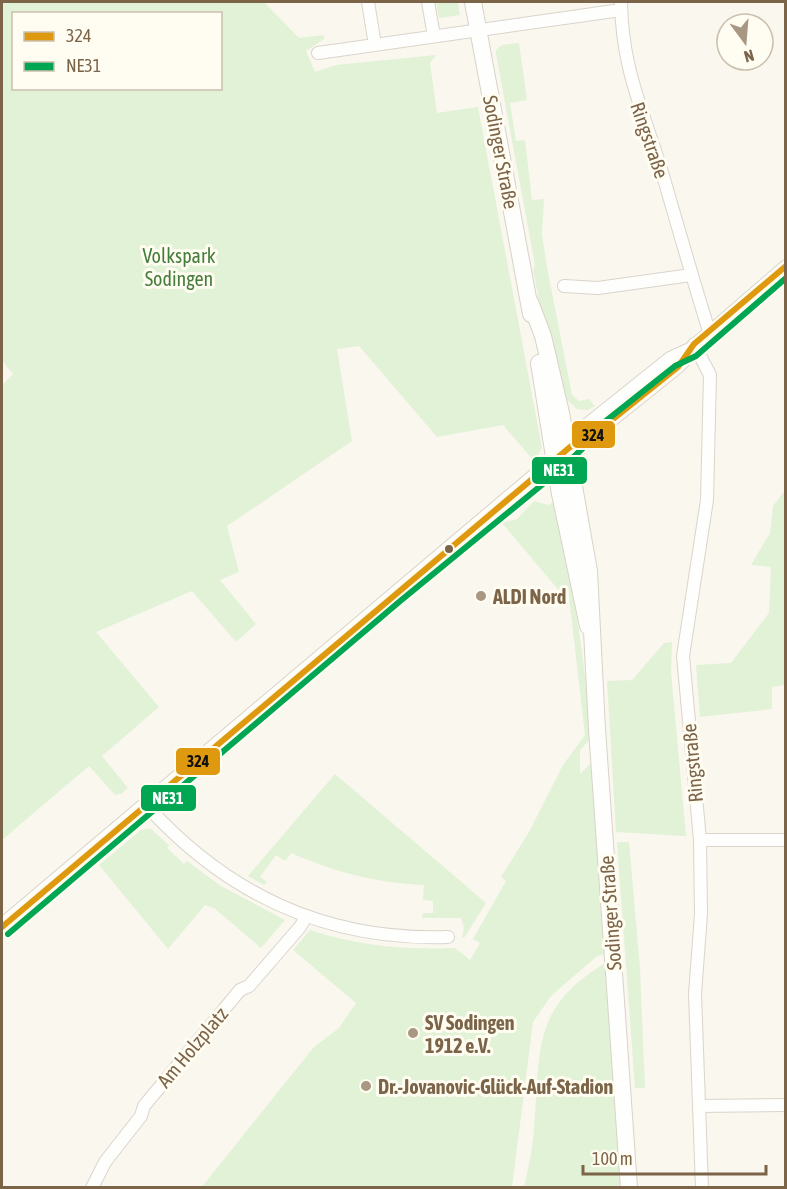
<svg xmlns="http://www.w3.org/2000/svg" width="787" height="1189" font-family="'Asap Condensed',sans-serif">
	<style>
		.green { fill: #e2f2d7; fill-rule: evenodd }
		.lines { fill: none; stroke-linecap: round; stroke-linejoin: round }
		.minor-casing { stroke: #dad4cc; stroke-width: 14 }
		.secondary-casing { stroke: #d8d3c8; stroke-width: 18 }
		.minor { stroke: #fefefc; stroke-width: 12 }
		.secondary { stroke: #fefefc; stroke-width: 16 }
		.bus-1-casing { stroke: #fffcf1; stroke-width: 10 }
		.bus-2-casing { stroke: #fffcf1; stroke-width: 10 }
		.bus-1 { stroke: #de990f; stroke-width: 6 }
		.bus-2 { stroke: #00a651; stroke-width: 6 }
		.bus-dot { fill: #7c6449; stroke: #fffcf1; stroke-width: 2 }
		.poi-dot { fill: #a89783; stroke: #fffcf1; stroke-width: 2 }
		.labels { text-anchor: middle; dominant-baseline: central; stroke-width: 6; stroke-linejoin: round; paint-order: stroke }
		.street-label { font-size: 20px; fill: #7c6449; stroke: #fffcf1 }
		.park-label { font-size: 20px; fill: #457d3c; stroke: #fffcf1 }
		.poi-label { font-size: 20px; font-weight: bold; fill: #7c6449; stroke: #fffcf1; text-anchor: start }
		.line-badge { stroke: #fffcf1; stroke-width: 2 }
		.badge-label { font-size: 16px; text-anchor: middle; font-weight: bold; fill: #fff }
		.pale-badge-label { font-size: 16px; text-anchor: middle; font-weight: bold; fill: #111 }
	</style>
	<rect width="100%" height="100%" fill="#f9f7ee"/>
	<!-- green -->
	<path class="green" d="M2 2H264L299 38 324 35V39L306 51 315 72 336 65 436 55 430 63 437 113 478 107 542 448 534 461 503 425 437 437 359 346 337 349 352 441 227 526 239 572 220 580 256 624 236 642 192 591 96 632 159 707 102 756 128 788 121 794 115 795 89 766 2 840V385L13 374 2 361ZM14 14H220V88H14Z
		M436 2H458L460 15 439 18Z
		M519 43 527 100 510 103 516 141 525 140 532 200 544 199 542 234 547 267 572 395 579 401 589 399 595 406 588 410 577 409 567 400 542 315 533 270 535 265 496 54V50L502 45Z
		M785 490V685L772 687V709L700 717 696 665 731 663 769 613 771 567 751 565 770 533 773 506Z
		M534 501 548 505 555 501C572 580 585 657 591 738L580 750V774L592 762 606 953 596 957 551 996 533 1022 512 1187 201 1188 314 1047 339 1028 356 1003 293 950 310 930C357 946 406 950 455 948L470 960 480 943 473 939 506 881 501 877 529 832 563 765 585 735 568 588 561 593 502 523 517 519Z
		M672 642 671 672 686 836 616 832 607 681 632 680 664 643Z
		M335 774 486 903 464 938 462 937 464 928 461 918H422L423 913H433V901L423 900 424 885C375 883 335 872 291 853L285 861 276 855 260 877 267 882 264 885 248 876Z
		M150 828 169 845 167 848 184 864 187 861 221 886 285 920 261 948 214 908 205 905 168 949 99 865 141 830Z
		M617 842H629L640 968 645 1088H635Z
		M607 962 622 1187 524 1188C528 1168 533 1148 534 1128 541 1050 530 1008 607 962Z"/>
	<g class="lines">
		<defs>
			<path id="minor" d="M368 2 375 45
				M428 2 434 36
				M621 2C622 68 642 108 661 169 677 223 692 277 709 331
				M318 53 621 10
				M564 286 598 288 691 275
				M694 344 710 375 707 500 683 656 700 840 701 914 695 994 702 1188
				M576 442 587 440 678 367 684 361 690 349
				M568 449 576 442 580 430 670 358 690 349 786 266
				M147 806C228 895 326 941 448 937
				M700 840H786
				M699 1106 786 1105
				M92 1188 105 1162 141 1116 144 1106 240 990 249 986 300 927 306 917"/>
			<path id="secondary" d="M473 2 531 314
				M530 302 543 336 561 413 589 571 597 729 629 1188
				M539 363 560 494 588 626
				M2 927 568 449"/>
		</defs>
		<!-- minor casing -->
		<use href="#minor" class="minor-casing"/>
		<!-- secondary casing -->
		<use href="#secondary" class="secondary-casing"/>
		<!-- minor -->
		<use href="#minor" class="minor"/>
		<!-- secondary -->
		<use href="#secondary" class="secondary"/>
		<defs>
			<path id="bus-1" d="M2 927 576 442 587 440 678 367 694 344 786 266"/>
			<path id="bus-2" d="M8 934 399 602 560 470 583 448 588 435 675 366 696 356 786 278"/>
		</defs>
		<!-- bus-1 casing -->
		<use href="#bus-1" class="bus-1-casing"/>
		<!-- bus-2 casing -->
		<use href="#bus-2" class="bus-2-casing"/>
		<!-- bus-1 -->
		<use href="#bus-1" class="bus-1"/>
		<!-- bus-2 -->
		<use href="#bus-2" class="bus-2"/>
	</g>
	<!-- markers -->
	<circle class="bus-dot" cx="449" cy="549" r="5"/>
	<g class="poi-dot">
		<circle cx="481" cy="596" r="6"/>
		<circle cx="413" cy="1033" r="6"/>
		<circle cx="366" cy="1086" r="6"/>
	</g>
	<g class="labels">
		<!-- street labels -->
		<g class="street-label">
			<text transform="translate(650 140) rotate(71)">Ringstraße</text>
			<text transform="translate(501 152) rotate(79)">Sodinger Straße</text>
			<text transform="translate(692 763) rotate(-95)">Ringstraße</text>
			<text transform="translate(610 913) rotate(-94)">Sodinger Straße</text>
			<text transform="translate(192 1047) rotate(-50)">Am Holzplatz</text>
		</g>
		<!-- park labels -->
		<g class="park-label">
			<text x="179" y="255">Volkspark<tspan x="179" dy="23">Sodingen</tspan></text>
		</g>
		<!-- poi labels -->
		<g class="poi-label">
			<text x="493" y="596">ALDI Nord</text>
			<text x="425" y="1022">SV Sodingen<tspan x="425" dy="23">1912 e.V.</tspan></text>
			<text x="378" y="1086">Dr.-Jovanovic-Glück-Auf-Stadion</text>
		</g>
	</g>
	<g class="line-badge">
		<rect x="571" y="420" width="45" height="29" rx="6" fill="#de990f"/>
		<rect x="531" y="456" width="57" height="29" rx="6" fill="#00a651"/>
		<rect x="175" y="747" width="46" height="29" rx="6" fill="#de990f"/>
		<rect x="140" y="784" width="57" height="28" rx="6" fill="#00a651"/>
	</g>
	<g class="badge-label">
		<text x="559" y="476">NE31</text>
		<text x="168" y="804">NE31</text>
	</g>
	<g class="pale-badge-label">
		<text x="593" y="441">324</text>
		<text x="198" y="767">324</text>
	</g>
	<!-- border -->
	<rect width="787" height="1189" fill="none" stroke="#7c6449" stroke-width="6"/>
	<!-- legend -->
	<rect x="12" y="12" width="210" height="78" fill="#fffcf1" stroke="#cbbfae" stroke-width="1.5"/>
	<rect x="24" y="32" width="30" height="9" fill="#de990f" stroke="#cbbfae" stroke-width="1.5"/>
	<text x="66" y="42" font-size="18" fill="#7c6449">324</text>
	<rect x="24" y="62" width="30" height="9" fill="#00a651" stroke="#cbbfae" stroke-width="1.5"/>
	<text x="66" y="72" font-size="18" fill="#7c6449">NE31</text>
	<!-- north arrow -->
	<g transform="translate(745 42) rotate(164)"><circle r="28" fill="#fffcf1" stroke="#cbbfae" stroke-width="1.5"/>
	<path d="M0-4.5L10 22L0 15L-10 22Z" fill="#a89783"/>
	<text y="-9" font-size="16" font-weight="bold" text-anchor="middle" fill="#7c6449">N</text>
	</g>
	<!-- scale -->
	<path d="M583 1165v9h183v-9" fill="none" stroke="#7c6449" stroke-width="3"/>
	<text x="592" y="1165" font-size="18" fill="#7c6449" stroke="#fffcf1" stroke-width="4.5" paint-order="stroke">100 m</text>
</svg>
